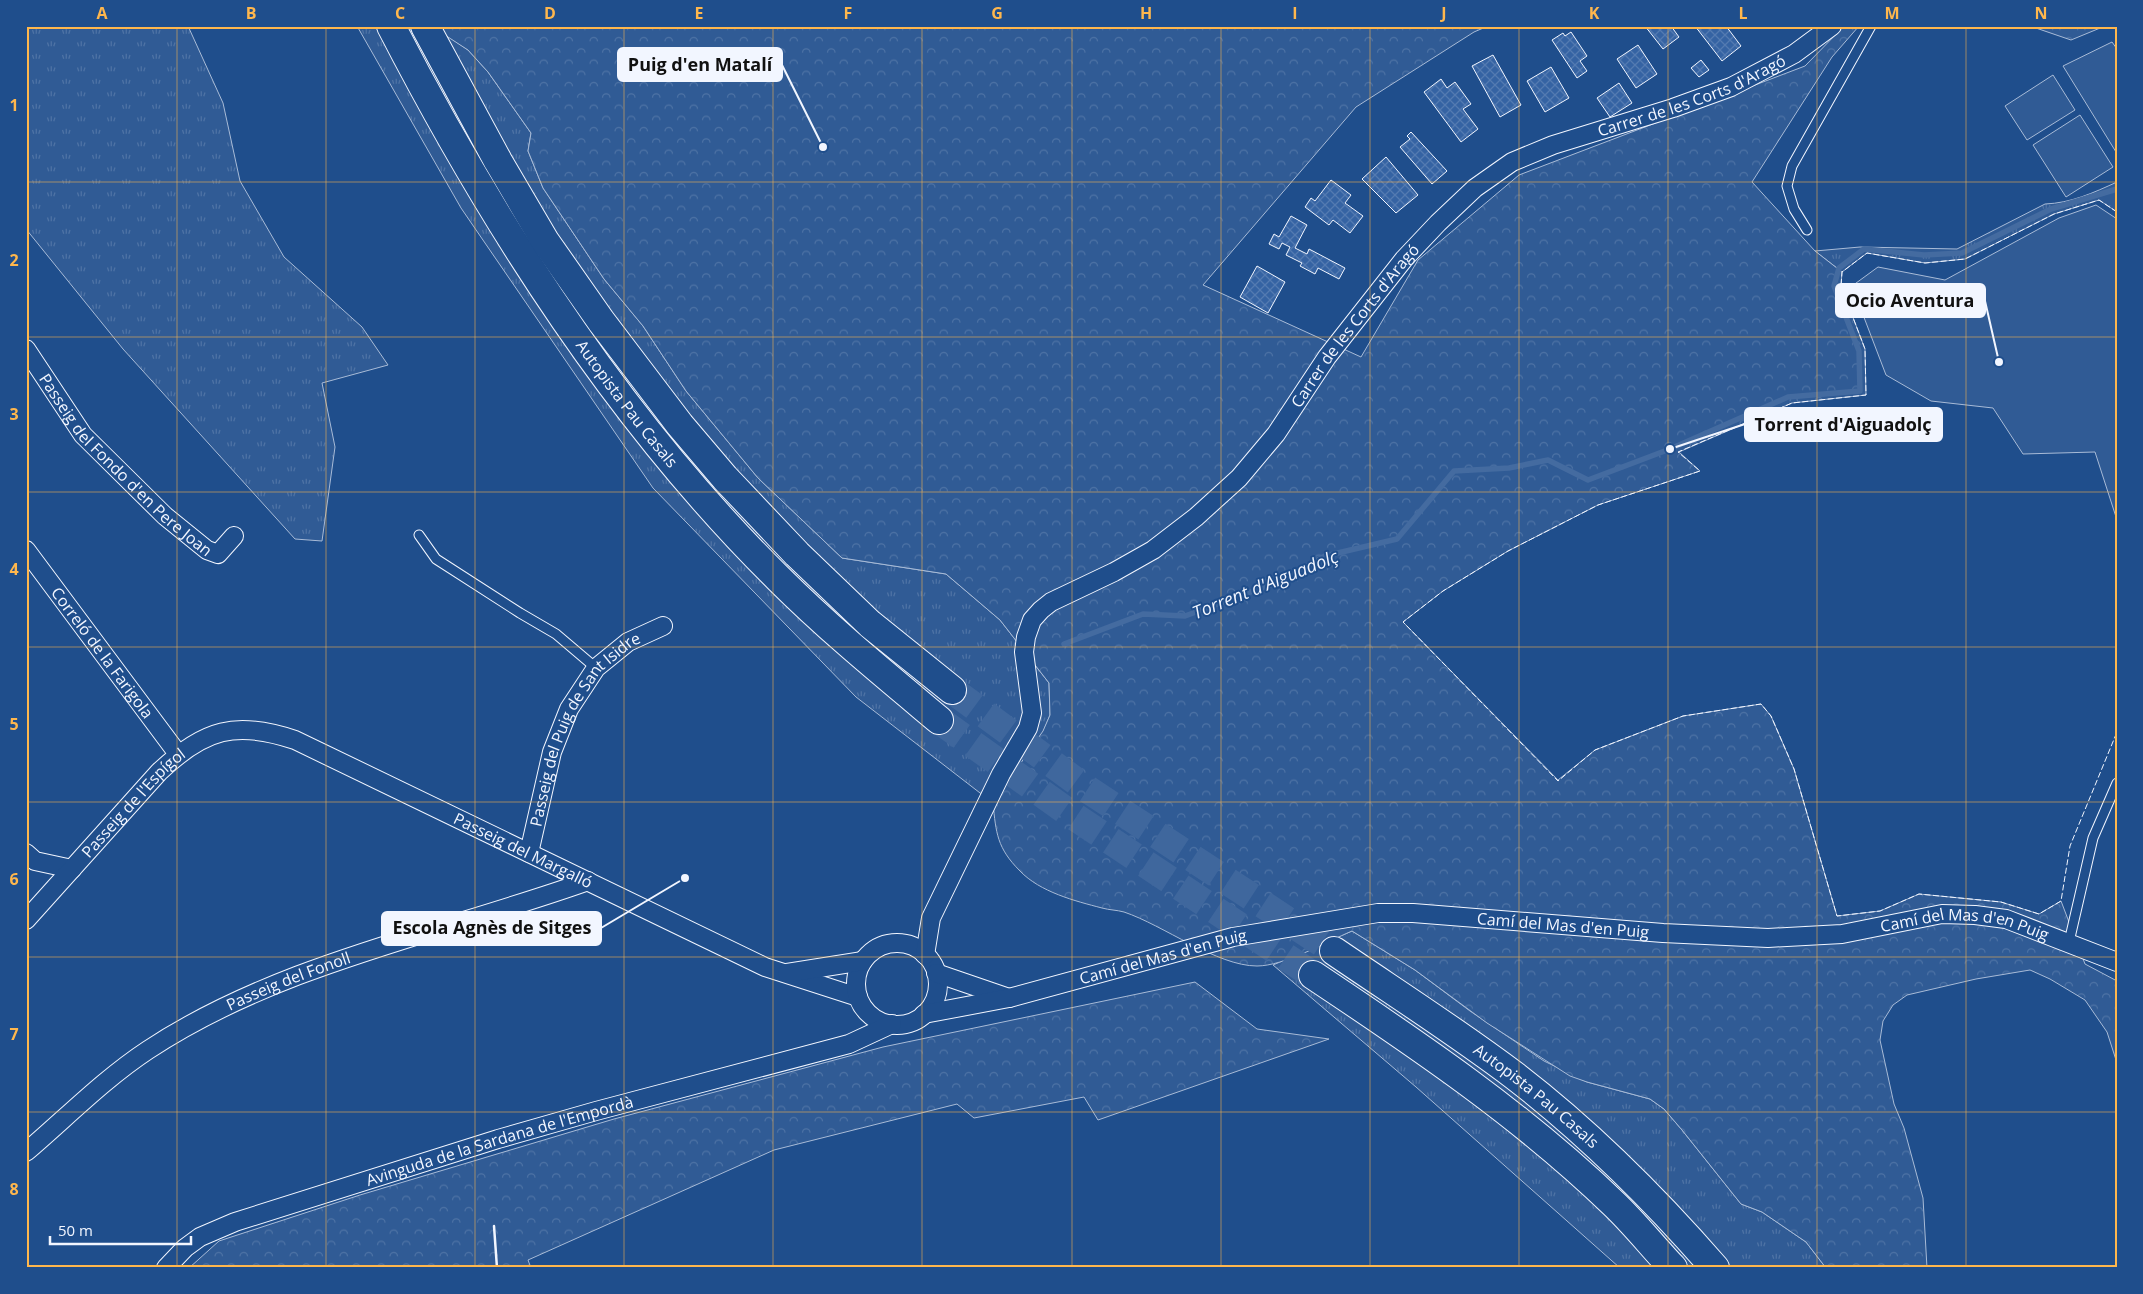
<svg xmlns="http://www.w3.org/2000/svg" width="2143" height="1294" font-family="'Open Sans',sans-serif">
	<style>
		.grass { fill: url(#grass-tufts); stroke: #a8bbd7 }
		.forest { fill: url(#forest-crowns); stroke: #a8bbd7 }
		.park { fill: #305b95; stroke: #a8bbd7 }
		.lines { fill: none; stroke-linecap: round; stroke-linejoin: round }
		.stream { stroke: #446ba0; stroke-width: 5.5 }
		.building { fill: url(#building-cross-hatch); stroke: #f2f6ff }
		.motorway-tunnel { stroke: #3f679d; stroke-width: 28; stroke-dasharray: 28 14; stroke-linecap: butt }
		.service-casing { stroke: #f2f6ff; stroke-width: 11 }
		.minor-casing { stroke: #f2f6ff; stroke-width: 20 }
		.motorway-casing { stroke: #f2f6ff; stroke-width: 30 }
		.service { stroke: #1f4e8c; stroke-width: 9 }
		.minor { stroke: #1f4e8c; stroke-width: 18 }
		.motorway { stroke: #1f4e8c; stroke-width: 28 }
		.fence { stroke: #f2f6ff; stroke-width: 1; stroke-dasharray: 6 2.5; stroke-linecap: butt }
		.wall { stroke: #f2f6ff; stroke-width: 2.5 }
		.grid { fill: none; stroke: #ffb74d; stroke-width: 1; stroke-opacity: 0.55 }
		.labels { text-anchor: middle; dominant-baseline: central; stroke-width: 4; stroke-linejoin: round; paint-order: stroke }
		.street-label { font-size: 16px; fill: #f2f6ff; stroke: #1f4e8c }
		.water-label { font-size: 18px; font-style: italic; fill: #f2f6ff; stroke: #1f4e8c }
		.leader { fill: none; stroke: #f2f6ff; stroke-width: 2 }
		.callout-dot { fill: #f2f6ff; stroke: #1f4e8c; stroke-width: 2 }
		.callout { fill: #f2f6ff; stroke: #f2f6ff; stroke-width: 2 }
		.callout-label { font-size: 18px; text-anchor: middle; font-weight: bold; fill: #111 }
		.neatline { fill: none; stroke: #ffb74d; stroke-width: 2 }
		.grid-label { font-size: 16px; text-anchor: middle; font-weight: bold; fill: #ffb74d }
	</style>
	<defs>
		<pattern id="grass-tufts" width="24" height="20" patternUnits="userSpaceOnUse" patternTransform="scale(1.25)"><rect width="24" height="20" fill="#305b95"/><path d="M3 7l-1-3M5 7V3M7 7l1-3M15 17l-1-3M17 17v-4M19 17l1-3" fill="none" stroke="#4e73a5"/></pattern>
		<pattern id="forest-crowns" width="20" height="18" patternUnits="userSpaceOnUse" patternTransform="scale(1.25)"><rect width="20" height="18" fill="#305b95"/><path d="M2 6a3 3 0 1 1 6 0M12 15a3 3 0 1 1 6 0" fill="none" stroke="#4e73a5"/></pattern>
		<pattern id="building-cross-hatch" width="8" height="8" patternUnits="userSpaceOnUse" patternTransform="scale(1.25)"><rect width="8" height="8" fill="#3563a3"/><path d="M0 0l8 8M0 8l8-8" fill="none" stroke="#537ab1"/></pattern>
	</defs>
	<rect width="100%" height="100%" fill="#1f4e8c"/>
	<!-- grass -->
	<path class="grass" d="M26 26H188L223 103 240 181 284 257 362 327 388 365 322 383 335 447 322 541 295 539 123 349 26 229Z
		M357 26 434 27 468 50 488 72 531 133 528 151 543 188 604 279 643 326 686 391 758 478 842 558 946 574 1000 620 1049 683 1050 715 1043 732 993 803 856 697 653 488 461 208Z
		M2117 182V212L2099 200 2054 214 1965 259 1925 263 1867 253 1842 272 1815 251 1860 247 1957 249 2045 204C2071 203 2093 193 2117 182Z
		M1352 931 1415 970 1470 1011 1544 1061 1587 1082 1650 1099 1664 1109 1682 1130 1741 1204 1762 1212 1806 1242 1826 1268H1620L1416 1087 1273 965Z"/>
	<!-- forest -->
	<path class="forest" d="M431 26H1488L1474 32 1356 107 1203 285 1361 357 1418 260 1519 175 1805 66 1844 26H1859L1832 57 1752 182 1815 251 1842 272 1841 286 1865 349 1866 395 1792 403 1679 452 1700 471 1598 505 1508 551 1443 591 1403 622 1558 780 1595 750 1683 716 1761 704 1771 716 1794 769 1837 916 1880 911 1919 894 2001 902 2039 914 2061 901 2085 964 2117 981V1063L2107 1032 2085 1000 2050 979 2030 970 1976 979 1907 995 1893 1005 1883 1021 1880 1040 1894 1104 1904 1128 1923 1198 1927 1268H1826L1806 1242 1762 1212 1741 1204 1682 1130 1664 1109 1650 1099 1587 1082 1570 1076 1487 1023 1415 970 1352 931C1326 942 1284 966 1257 966 1217 966 1163 925 1124 912 1117 910 1109 910 1102 908 1075 901 1040 892 1020 871 997 848 996 833 993 803L1043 731 1050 715 1049 683 1000 620 946 574 842 558 758 478 686 391 643 326 604 279 543 188 528 151 531 133 488 72 468 50Z
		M2030 26H2105L2071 40Z
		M1195 982 1257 1029 1329 1039 1098 1120 1084 1097 974 1118 957 1104 774 1150 528 1260 531 1268H189L219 1241 360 1195 614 1119 883 1047Z"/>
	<!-- park -->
	<path class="park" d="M2112 42 2117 49 2116 152 2063 66Z
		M2053 75 2075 110 2027 140 2005 106Z
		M2080 115 2113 167 2066 197 2033 145Z
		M2096 205 2117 219V520L2095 452 2023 454 1993 408 1931 401 1886 375 1852 286 1878 267 1945 280 2059 218Z"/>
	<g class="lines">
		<!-- stream -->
		<path class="stream" d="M1064 644 1143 614 1185 616 1278 582 1325 556 1397 539 1454 471 1509 468 1548 460 1588 480 1670 449 1788 397 1860 391 1859 351 1834 286 1839 268 1864 249 1924 255 1962 253 2051 209 2117 189"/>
	</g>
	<!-- building -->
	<path class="building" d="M1645 26H1671L1679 37 1663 49Z
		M1695 26H1726L1741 46 1722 61Z
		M1571 32 1587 56 1580 61 1587 71 1577 78 1552 40 1563 33 1565 36Z
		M1638 45 1657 74 1636 88 1617 59Z
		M1493 55 1521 105 1500 117 1472 66Z
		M1701 60 1709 70 1699 77 1691 68Z
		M1551 67 1569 98 1545 112 1527 81Z
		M1441 79 1447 88 1455 82 1471 104 1463 109 1478 129 1461 142 1424 92Z
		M1619 83 1632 103 1610 117 1597 98Z
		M1411 132 1447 171 1432 184 1400 147 1410 139 1407 136Z
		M1386 157 1418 195 1396 213 1362 179Z
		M1331 180 1351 195 1345 203 1363 216 1350 233 1333 220 1329 225 1305 207 1311 198 1315 201Z
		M1291 216 1307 225 1295 248 1307 254 1309 249 1345 268 1339 279 1318 268 1315 274 1300 266 1302 263 1286 255 1290 247 1282 243 1279 249 1269 244 1274 234 1279 237Z
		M1257 266 1285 282 1268 313 1240 297Z"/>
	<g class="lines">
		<!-- motorway-tunnel -->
		<path class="motorway-tunnel" d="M952 690 1084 787 1334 951
			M939 720 1072 815 1313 975"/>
		<defs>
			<path id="service" d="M1807 230 1794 209 1787 186 1792 166 1871 26
				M419 535 436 559 520 613 556 634 596 668
				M2069 942 2093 838 2117 783"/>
			<g id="minor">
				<path id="s1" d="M26 349 83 435 165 516 207 550 218 554 234 536"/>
				<path id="s2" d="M26 550 178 754"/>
				<path d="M26 853 35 861 72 869"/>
				<path id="s3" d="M529 853 552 752 569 709 596 668 628 642 663 626"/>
				<path id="s4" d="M26 920 159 772C204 729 236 720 295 740L765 967 858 997"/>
				<circle cx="897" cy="984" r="41"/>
				<path id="s5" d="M925 955 931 918 1001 774 1028 728 1032 713 1024 652 1026 637 1032 620 1041 610 1051 602 1114 572 1153 550 1196 517 1239 478 1276 434 1327 357 1404 259 1438 223 1475 188 1512 162 1553 145 1673 108 1731 87 1794 54 1832 26"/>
				<path d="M787 973 863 961"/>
				<path d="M936 973 1009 998"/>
				<path id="s6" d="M924 1014 1009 998 1233 937 1378 913H1413L1663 933 1768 938 1842 934 1942 914 1975 915 2006 919 2117 962"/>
				<path id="s7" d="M26 1152C66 1118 104 1079 148 1050 278 964 442 933 588 881"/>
				<path id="s8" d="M166 1268 185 1248 200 1237 235 1222 498 1139 596 1111 849 1044 892 1024"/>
			</g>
			<g id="motorway">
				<path id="s9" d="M391 26C493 224 619 421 778 578 829 629 884 674 939 720"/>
				<path d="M425 26 498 161 545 241 601 321 680 425 725 478 797 554 870 624 952 690"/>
				<path id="s10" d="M1334 951C1394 992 1457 1032 1515 1076 1589 1133 1654 1198 1715 1268"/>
				<path d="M1313 975C1418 1045 1523 1116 1614 1204 1635 1224 1653 1247 1673 1268"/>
			</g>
		</defs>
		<!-- service casing -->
		<use href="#service" class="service-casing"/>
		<!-- minor casing -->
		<use href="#minor" class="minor-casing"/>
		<!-- motorway casing -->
		<use href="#motorway" class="motorway-casing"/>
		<!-- service -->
		<use href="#service" class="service"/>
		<!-- minor -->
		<use href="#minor" class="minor"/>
		<!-- motorway -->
		<use href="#motorway" class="motorway"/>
		<!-- fence -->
		<path class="fence" d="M2117 212 2099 200 2054 214 1965 259 1925 263 1867 253 1842 272 1841 286 1865 349 1866 395 1792 403 1678 452 1700 471 1598 505 1508 551 1443 591 1403 622 1558 781 1595 750 1683 716 1761 704 1771 716 1794 769 1837 916 1880 911 1919 894 2001 902 2039 914 2061 901 2070 846 2117 732"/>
		<!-- wall -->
		<path class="wall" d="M494 1226 497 1268"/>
	</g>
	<!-- grid -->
	<path class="grid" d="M177 26V1268M326 26V1268M475 26V1268M624 26V1268M773 26V1268M922 26V1268M1072 26V1268M1221 26V1268M1370 26V1268M1519 26V1268M1668 26V1268M1817 26V1268M1966 26V1268M26 182H2117M26 337H2117M26 492H2117M26 647H2117M26 802H2117M26 957H2117M26 1112H2117"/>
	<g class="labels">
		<!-- street labels -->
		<g class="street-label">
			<text stroke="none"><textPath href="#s5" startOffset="1226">Carrer de les Corts d'Aragó</textPath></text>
			<text stroke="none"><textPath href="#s5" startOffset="806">Carrer de les Corts d'Aragó</textPath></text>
			<text stroke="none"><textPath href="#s9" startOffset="446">Autopista Pau Casals</textPath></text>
			<text stroke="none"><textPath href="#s1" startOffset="154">Passeig del Fondo d'en Pere Joan</textPath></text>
			<text stroke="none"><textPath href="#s2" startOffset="128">Correló de la Farigola</textPath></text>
			<text stroke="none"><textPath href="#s3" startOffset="140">Passeig del Puig de Sant Isidre</textPath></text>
			<text stroke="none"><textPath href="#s4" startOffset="159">Passeig de l'Espígol</textPath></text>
			<text stroke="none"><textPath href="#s4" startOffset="602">Passeig del Margalló</textPath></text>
			<text stroke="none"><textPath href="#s6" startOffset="651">Camí del Mas d'en Puig</textPath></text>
			<text stroke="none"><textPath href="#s6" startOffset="1056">Camí del Mas d'en Puig</textPath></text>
			<text stroke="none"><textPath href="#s6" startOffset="246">Camí del Mas d'en Puig</textPath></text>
			<text stroke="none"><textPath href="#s7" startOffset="316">Passeig del Fonoll</textPath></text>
			<text stroke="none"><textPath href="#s10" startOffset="249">Autopista Pau Casals</textPath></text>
			<text stroke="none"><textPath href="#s8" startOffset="361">Avinguda de la Sardana de l'Empordà</textPath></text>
		</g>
		<!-- water labels -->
		<g class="water-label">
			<text transform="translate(1265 584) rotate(-22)">Torrent d'Aiguadolç</text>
		</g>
	</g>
	<!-- callouts -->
	<path class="leader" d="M823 147L782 65M1999 362L1985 301M1670 449L1745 424M685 878L601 928"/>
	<g class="callout-dot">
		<circle cx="823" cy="147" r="5"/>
		<circle cx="1999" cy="362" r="5"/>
		<circle cx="1670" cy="449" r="5"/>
		<circle cx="685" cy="878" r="5"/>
	</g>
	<g class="callout">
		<rect x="618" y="48" width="164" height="33" rx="5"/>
		<rect x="1836" y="284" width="149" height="33" rx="5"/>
		<rect x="1745" y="408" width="197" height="33" rx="5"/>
		<rect x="382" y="912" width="219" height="33" rx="5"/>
	</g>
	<g class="callout-label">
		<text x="700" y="71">Puig d'en Matalí</text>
		<text x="1910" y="307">Ocio Aventura</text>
		<text x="1843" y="431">Torrent d'Aiguadolç</text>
		<text x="492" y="934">Escola Agnès de Sitges</text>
	</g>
	<!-- border -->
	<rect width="2143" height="1294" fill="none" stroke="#1f4e8c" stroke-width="55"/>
	<!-- scale -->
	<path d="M50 1236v8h141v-8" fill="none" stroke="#f2f6ff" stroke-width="2.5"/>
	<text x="58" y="1236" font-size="15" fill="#f2f6ff" stroke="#1f4e8c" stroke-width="4" paint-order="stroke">50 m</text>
	<rect x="28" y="28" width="2088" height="1238" class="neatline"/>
	<g class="grid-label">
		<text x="102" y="19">A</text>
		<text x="251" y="19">B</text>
		<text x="400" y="19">C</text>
		<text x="550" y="19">D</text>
		<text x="699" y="19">E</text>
		<text x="848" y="19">F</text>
		<text x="997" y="19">G</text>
		<text x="1146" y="19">H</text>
		<text x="1295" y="19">I</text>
		<text x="1444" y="19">J</text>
		<text x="1594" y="19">K</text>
		<text x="1743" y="19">L</text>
		<text x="1892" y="19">M</text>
		<text x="2041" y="19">N</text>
		<text x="14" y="111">1</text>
		<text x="14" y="266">2</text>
		<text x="14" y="420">3</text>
		<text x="14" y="575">4</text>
		<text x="14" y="730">5</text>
		<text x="14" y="885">6</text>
		<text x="14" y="1040">7</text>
		<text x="14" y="1195">8</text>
	</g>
</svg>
